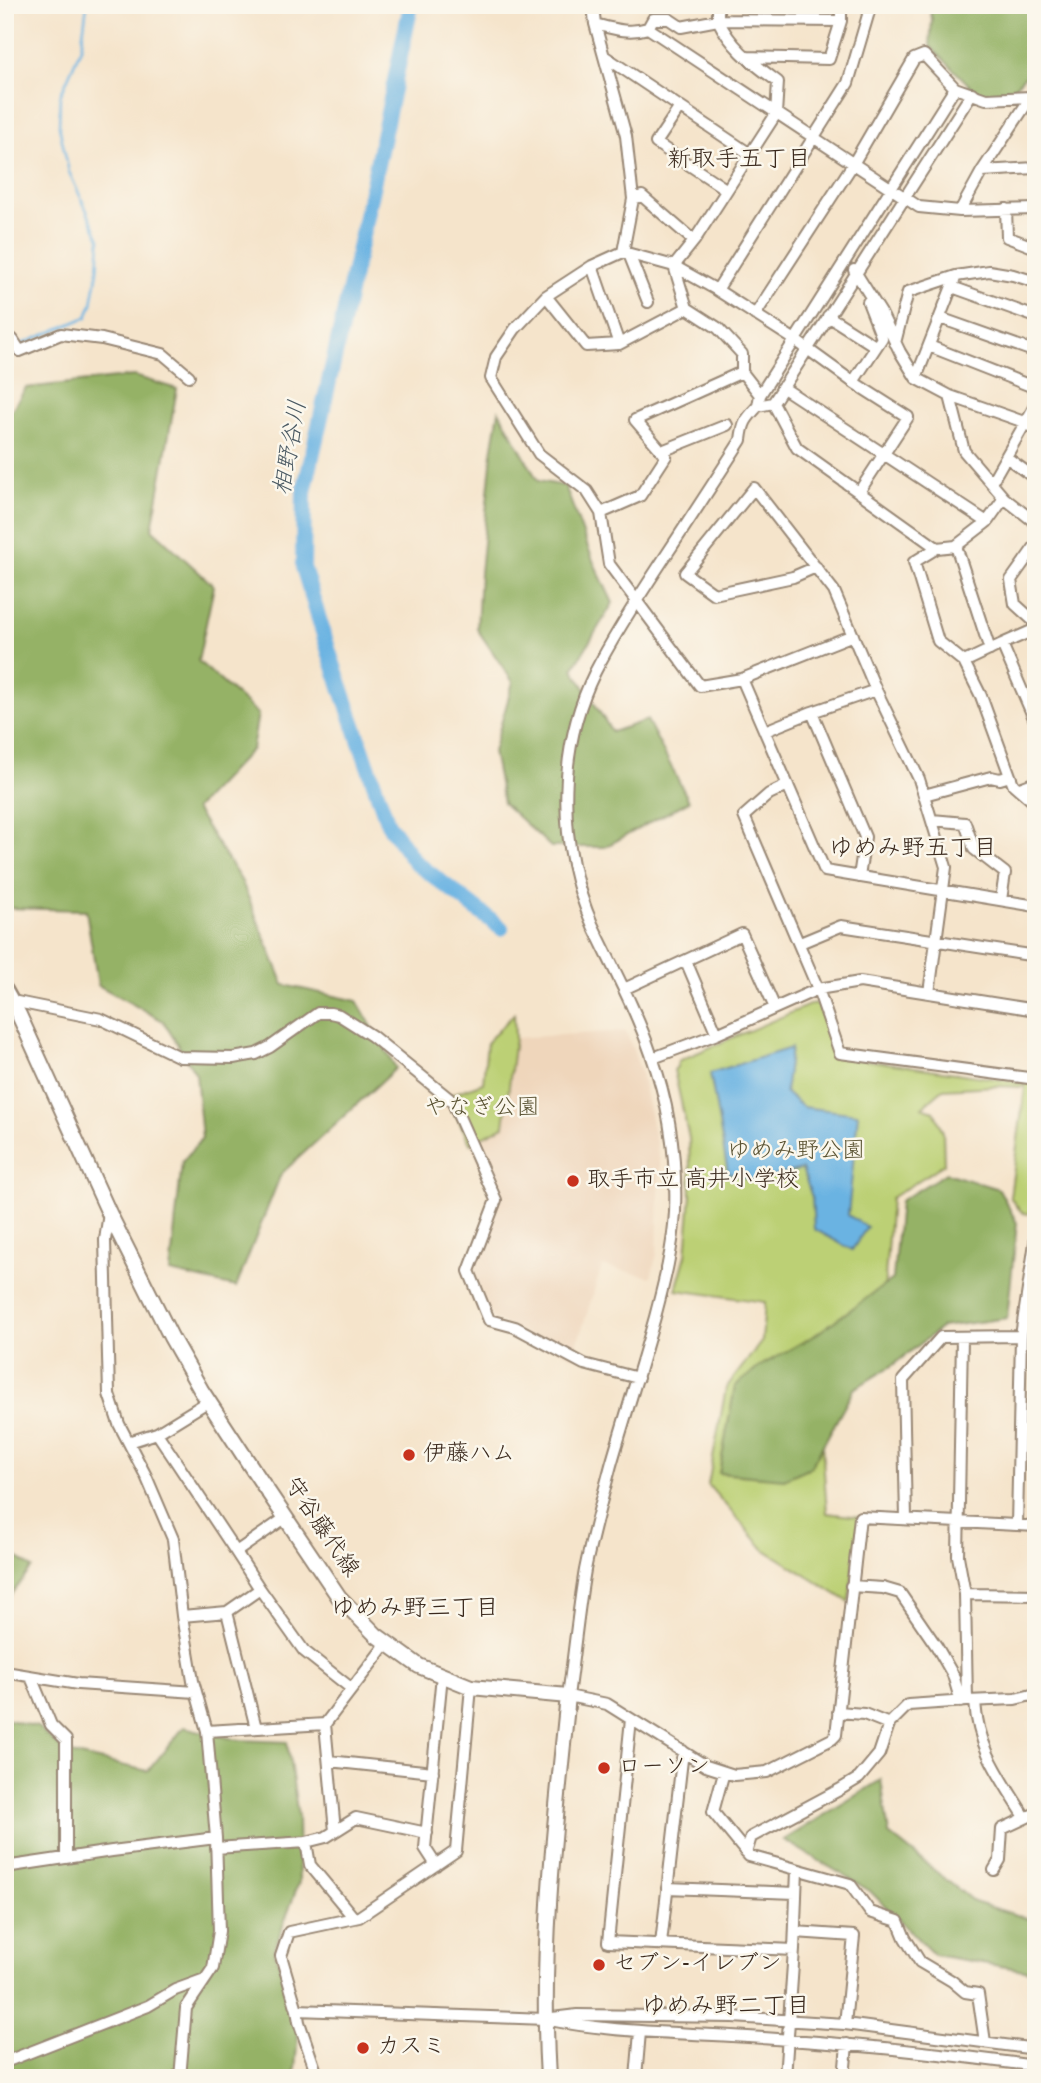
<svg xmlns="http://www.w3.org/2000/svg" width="1041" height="2083" font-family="Dekko,'Klee One',sans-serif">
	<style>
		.built { fill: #efd6bb }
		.green { fill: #bcd074; stroke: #7c7d49; stroke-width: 2 }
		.forest { fill: #95b266; stroke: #686e42; stroke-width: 2 }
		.water { fill: #6ab3e2; stroke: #526e80; stroke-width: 2 }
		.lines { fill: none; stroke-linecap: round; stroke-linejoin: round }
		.stream { stroke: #6ab3e2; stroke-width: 2.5 }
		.river { stroke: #6ab3e2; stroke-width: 16 }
		.minor-casing { stroke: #988774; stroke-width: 14 }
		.major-casing { stroke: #988774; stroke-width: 18 }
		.minor { stroke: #fff; stroke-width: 10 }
		.major { stroke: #fff; stroke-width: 14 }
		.poi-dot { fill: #c8321e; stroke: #fbf7ec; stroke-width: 2.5 }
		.labels { text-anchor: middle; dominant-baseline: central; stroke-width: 5; stroke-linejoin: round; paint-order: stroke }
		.park-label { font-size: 23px; fill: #5b5434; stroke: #fbf7ec }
		.poi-label { font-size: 23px; fill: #3b2a1e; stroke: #fbf7ec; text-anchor: start }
		.street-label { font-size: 23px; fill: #3b2a1e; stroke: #fbf7ec }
		.neighbourhood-label { font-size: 24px; fill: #3b2a1e; stroke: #fbf7ec }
		.water-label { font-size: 24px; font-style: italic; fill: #4b5a63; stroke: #fbf7ec }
	</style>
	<rect width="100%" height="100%" fill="#fbf7ec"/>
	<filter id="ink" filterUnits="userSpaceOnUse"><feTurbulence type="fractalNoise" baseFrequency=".0143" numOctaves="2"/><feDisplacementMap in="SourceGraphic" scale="14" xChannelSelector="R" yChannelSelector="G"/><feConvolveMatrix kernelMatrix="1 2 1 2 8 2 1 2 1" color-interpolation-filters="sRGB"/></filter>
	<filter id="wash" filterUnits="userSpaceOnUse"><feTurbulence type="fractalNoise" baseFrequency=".00686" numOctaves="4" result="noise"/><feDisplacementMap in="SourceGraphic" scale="28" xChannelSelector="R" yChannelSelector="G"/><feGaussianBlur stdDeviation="1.57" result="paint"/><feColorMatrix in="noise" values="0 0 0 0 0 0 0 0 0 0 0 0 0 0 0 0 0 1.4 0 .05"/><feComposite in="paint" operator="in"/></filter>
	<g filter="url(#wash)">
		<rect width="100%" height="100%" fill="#f5e4cb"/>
		<!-- built -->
		<path class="built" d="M626 1031 641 1072 660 1162 657 1253 651 1277 602 1266 573 1357 492 1318 473 1272 496 1200 470 1143 504 1126 515 1038Z"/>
		<!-- green -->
		<path class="green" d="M814 1003 818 1005 839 1056 1024 1083 1022 1087 995 1086 943 1089 922 1107 934 1111 943 1132 944 1164 891 1198 884 1291 821 1430 827 1513 860 1517 849 1602 764 1549 708 1485 726 1388 762 1341 765 1302 676 1290 686 1255 691 1195 689 1138 674 1070 677 1067 678 1061Z
			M514 1014 515 1038 504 1126 470 1143 447 1096 483 1083 487 1042Z
			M1026 1081 1036 1082V1195L1034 1209 1028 1214 1022 1213 1010 1197Z"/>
		<!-- forest -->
		<path class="forest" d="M929 5H1036V75L1027 74 1010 91 980 96 930 46 932 19Z
			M134 376 177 389 152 529 214 586 198 661 258 714 252 749 195 809 242 882 284 985 357 1001 396 1068 281 1174 236 1287 170 1272 182 1162 202 1138 196 1074 163 1021 98 985 86 910 5 908V420L26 388Z
			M499 411 538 481 565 486 594 563 613 603 573 669 612 732 647 720 689 801 605 847H551L503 803 493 752 513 682 477 629 480 573 492 453Z
			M946 1173 999 1189 1017 1223 1007 1318 942 1327 893 1365 854 1389 811 1467 784 1479 719 1473 735 1386 762 1365 815 1335 893 1279 900 1201Z
			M5 1548 32 1568 5 1602Z
			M5 1719 38 1727 66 1753 148 1771 184 1727 238 1740 287 1742 298 1816 299 1882 274 1950 299 2025 294 2078H5Z
			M881 1780 889 1834 974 1902 1036 1921V1972L934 1955 870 1891 784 1840Z"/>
		<!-- water -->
		<path class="water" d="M791 1048 785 1092 803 1107 858 1114 848 1215 867 1227 852 1250 814 1229 812 1197 802 1169 756 1181 728 1173 710 1073Z"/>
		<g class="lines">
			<!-- stream -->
			<path class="stream" d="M20 345 87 317 92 304 98 270 100 239 69 172 59 126 60 96 81 48 87 5
				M5 353 14 348"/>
			<!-- river -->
			<path class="river" d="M411 5 362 235 304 492 303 567 330 655 388 824 414 861 501 928"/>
		</g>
	</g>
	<g filter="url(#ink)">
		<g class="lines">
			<defs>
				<path id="minor" d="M593 5 595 24 626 136 633 199 623 252 592 266 546 296 515 329 496 357 491 378 539 454 587 491 601 513 609 564 700 686 742 679 853 635
					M718 5V20L841 21
					M595 24C614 29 629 34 648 28L919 207 960 211 1036 209
					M648 28 653 19H669L681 27 718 20C732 49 753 63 778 82L776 114 694 241 674 266 687 308 718 328 742 354V372L760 395
					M604 56 750 154
					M746 57 829 59 841 21V5
					M955 88 760 395 758 406 773 403 972 93
					M680 107 656 143 727 190
					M982 171 1036 168
					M633 199 642 196 694 241
					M1006 209 1007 237 1036 248
					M960 211 982 171 1031 97 1034 99
					M623 252 674 266 717 290 795 340 853 382 908 417 859 492
					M629 254 648 302
					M592 266 619 344
					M854 270 881 313 900 352 916 378 950 396 1027 423 1036 430
					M952 287 1036 317
					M717 290 848 83 871 5
					M546 296 586 346 619 344 687 308
					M755 315 853 164 914 59 924 55 955 88 986 99 1031 97
					M828 316 875 346
					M940 318 1036 352
					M5 343 13 340 20 351 61 334 102 339 163 354 189 376
					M895 343 908 292 956 276
					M929 346 1036 388
					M916 378 956 276 989 271 1013 275 1036 282
					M853 382 882 338 868 302
					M782 387 987 522
					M950 396 964 451 1004 498 1036 523
					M773 403 797 448 937 548
					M758 406C746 419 743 422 741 440 715 481 688 522 661 563 638 598 614 635 595 672 556 751 558 847 593 926 613 968 636 1010 651 1054 669 1104 677 1159 675 1212 673 1249 664 1283 655 1317 641 1367 625 1416 611 1465 602 1499 592 1535 585 1570 578 1611 574 1654 568 1696L607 1704 706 1766 734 1775 767 1772 832 1739 836 1735 860 1517 1036 1526
					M662 451 727 425
					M1006 457 1036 479
					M991 483 1036 404
					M1004 498 987 522 956 546 937 548 914 562 938 641 964 662 981 696 1013 784 1036 804
					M601 513 640 496 666 456 635 420 742 372
					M1036 545 1011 580 1015 604 1036 623
					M956 546 990 650
					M816 567 793 577 714 594 685 573 754 488 834 591 876 690 919 779 946 867 929 993
					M1002 644 1036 629
					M964 662 1002 644 1036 723
					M742 679 825 871 1036 906
					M812 712 865 837 859 877
					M765 731 812 712 876 690
					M788 785 769 794 744 816 818 989 840 1053 1036 1079
					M1020 788 1036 782
					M924 795 991 777 1000 779 1010 776
					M932 820 965 823 974 849 1005 873 1001 900
					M800 943 841 926 1036 956
					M686 961 717 1034
					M624 989 742 934 775 1008
					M5 1007 12 1001 101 1019 180 1057 233 1058 256 1054 270 1047 318 1013H330L339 1015 372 1036 452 1101 496 1200 469 1271 489 1320 515 1327 584 1364 638 1378
					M653 1058 717 1034 818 989 860 982 1036 1010
					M109 1213 105 1240 109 1394 119 1424 146 1476 173 1539 182 1616 193 1681 207 1731 216 1838 219 1931 213 1968 186 2008 180 2078
					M962 1337 958 1556 965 1594 1036 1595
					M157 1433 236 1552
					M129 1442 157 1433 209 1401
					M906 1519 903 1380 941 1337 1021 1336
					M1017 1525 1021 1336 1036 1236
					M851 1586 883 1588 900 1593 937 1647 953 1675 961 1702
					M260 1589 304 1651 352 1689
					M965 1594 967 1701 1015 1699 1036 1694
					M227 1612 256 1728
					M182 1616 227 1612 260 1589 236 1552 285 1518
					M5 1672 78 1684 196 1692
					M31 1677 51 1725 66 1740V1858
					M975 1702C978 1749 1001 1778 1025 1817
					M838 1712 864 1714 889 1724
					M631 1719 608 1942 794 1950
					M207 1731 325 1724
					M329 1761 433 1772
					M724 1772 713 1812 749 1856 850 1884 870 1912 898 1921 905 1938 920 1962 952 1981 965 1992 978 1994 985 2042
					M335 1831 325 1724 387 1643
					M306 1842 310 1865 354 1918
					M216 1848 306 1842 326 1837 356 1818 427 1833
					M746 1853 751 1837 839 1790 859 1778 879 1754 889 1724 908 1705 967 1701
					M436 1865 425 1848 442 1675
					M5 1867 112 1851 216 1838
					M994 1870 1000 1860 1002 1829 1036 1813
					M667 1888 796 1893
					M795 1932 854 1936 845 2024
					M661 1944 683 1751
					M297 2010 545 2019C607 2032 669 2032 732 2036 833 2042 935 2052 1036 2066
					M552 2018 577 2015 733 2017 845 2024 1036 2049
					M5 2062 148 2006 175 1990 205 1979
					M311 2078 315 2069 299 2022 297 2010 281 1956 289 1932 359 1917 456 1851 471 1687
					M636 2078 640 2032
					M785 2078 794 1950 797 1870
					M844 2078 847 2044"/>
				<path id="major" d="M5 990 19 1015 109 1213 171 1337 201 1390 250 1465 339 1597 376 1635 419 1666 471 1687 568 1696C555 1823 540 1950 548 2078"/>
			</defs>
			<!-- minor casing -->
			<use href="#minor" class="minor-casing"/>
			<!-- major casing -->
			<use href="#major" class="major-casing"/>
			<!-- minor -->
			<use href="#minor" class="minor"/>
			<!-- major -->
			<use href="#major" class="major"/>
		</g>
	</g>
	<!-- markers -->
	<g class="poi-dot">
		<circle cx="573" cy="1181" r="7"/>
		<circle cx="409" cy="1455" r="7"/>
		<circle cx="604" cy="1768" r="7"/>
		<circle cx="599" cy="1965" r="7"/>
		<circle cx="363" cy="2048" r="7"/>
	</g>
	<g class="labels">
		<!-- park labels -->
		<g class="park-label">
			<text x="482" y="1109">やなぎ公園</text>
			<text x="796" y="1152">ゆめみ野公園</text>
		</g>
		<!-- poi labels -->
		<g class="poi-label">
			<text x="587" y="1181">取手市立 高井小学校</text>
			<text x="423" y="1455">伊藤ハム</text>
			<text x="618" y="1768">ローソン</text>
			<text x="613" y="1965">セブン-イレブン</text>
			<text x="377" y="2048">カスミ</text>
		</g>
		<!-- street labels -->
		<g class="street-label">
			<text transform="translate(320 1528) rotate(56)">守谷藤代線</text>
		</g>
		<!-- neighbourhood labels -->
		<g class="neighbourhood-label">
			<text x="739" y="161">新取手五丁目</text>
			<text x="913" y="850">ゆめみ野五丁目</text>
			<text x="415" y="1610">ゆめみ野三丁目</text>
			<text x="726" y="2008">ゆめみ野二丁目</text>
		</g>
		<!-- water labels -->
		<g class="water-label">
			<text transform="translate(292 448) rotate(-80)">相野谷川</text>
		</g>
	</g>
	<!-- margin -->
	<rect width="1041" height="2083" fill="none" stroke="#fbf7ec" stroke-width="28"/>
</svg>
